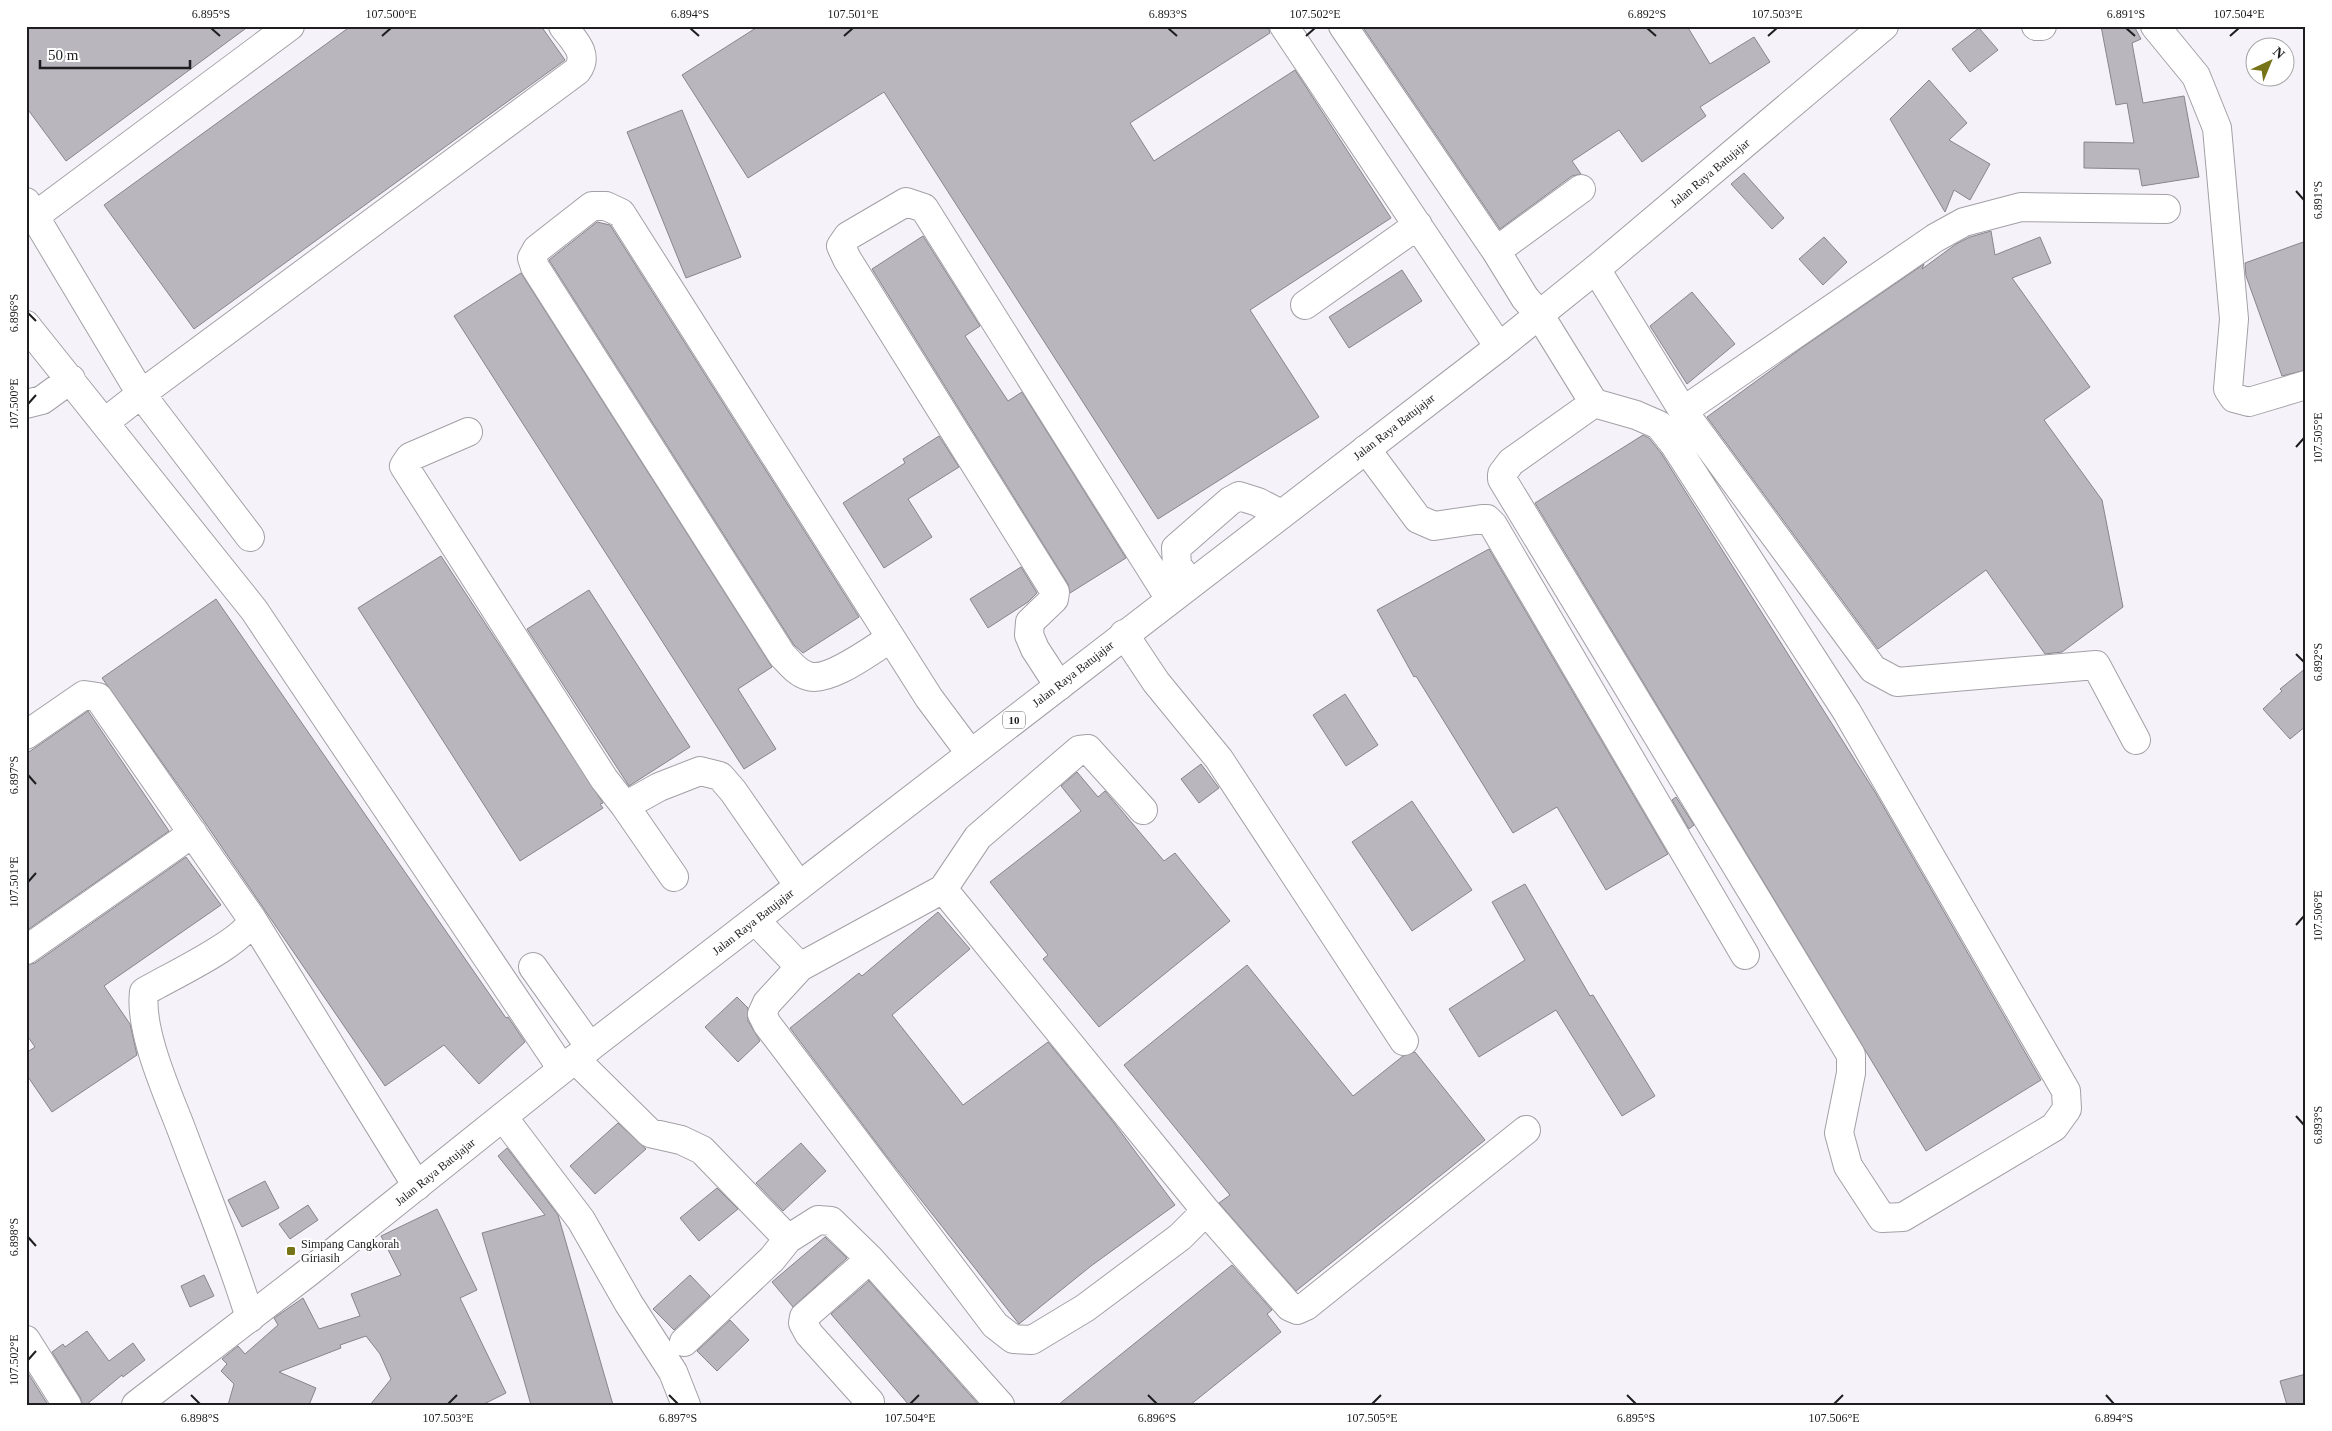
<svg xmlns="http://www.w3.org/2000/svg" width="2332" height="1431" font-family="'Times New Roman',serif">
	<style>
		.building { fill: #b9b6bd; stroke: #88858c }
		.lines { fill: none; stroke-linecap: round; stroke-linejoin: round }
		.minor-casing { stroke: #a3a0a6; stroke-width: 30 }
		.highway-casing { stroke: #a3a0a6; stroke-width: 30 }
		.minor { stroke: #fff; stroke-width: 28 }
		.highway { stroke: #fff; stroke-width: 28 }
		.ticks { fill: none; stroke: #1e1d1f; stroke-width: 2 }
		.poi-dot { fill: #777418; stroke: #fff; stroke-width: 2 }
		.labels { text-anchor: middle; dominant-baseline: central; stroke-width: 4; stroke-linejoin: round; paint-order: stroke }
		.shield { fill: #fff; stroke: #626162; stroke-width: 1 }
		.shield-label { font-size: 11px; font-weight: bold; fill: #1e1d1f }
		.street-label { font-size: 12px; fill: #1e1d1f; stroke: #fff }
		.poi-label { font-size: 12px; fill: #1e1d1f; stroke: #fff; text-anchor: start }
		.neatline { fill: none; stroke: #1e1d1f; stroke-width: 2 }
		.ticks-label { font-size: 12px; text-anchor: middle; fill: #1e1d1f }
	</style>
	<rect width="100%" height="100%" fill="#f5f2f9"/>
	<!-- building -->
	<path class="building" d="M26 26H249L66 161 26 107Z
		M351 26H541L565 60 194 329 104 205Z
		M759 26H1268L1270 33 1130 123 1154 161 1295 70 1391 218 1250 310 1319 417 1158 519 884 92 748 178 682 75Z
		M1362 26H1687L1710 64 1754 37 1770 62 1700 107 1706 116 1642 162 1619 130 1572 161 1581 174 1572 176 1500 229Z
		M2101 26H2134L2141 39 2132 43 2143 103 2184 96 2199 177 2142 186 2139 169 2084 168V142L2134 143 2127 103 2116 105Z
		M1979 28 1998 50 1970 72 1952 49Z
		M1929 80 1967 123 1949 140 1990 164 1970 200 1954 190 1945 212 1890 119Z
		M682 110 741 257 686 278 627 132Z
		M1744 173 1784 218 1772 229 1731 184Z
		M597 222 610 225 859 617 803 653 794 645 549 260Z
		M1991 231 1995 255 2040 237 2051 263 2012 278 2090 387 2044 420 2102 500 2123 607 2062 652 2045 654 1986 570 1878 649 1707 417 1803 347 1924 264 1922 269 1956 244 1970 237Z
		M923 236 980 326 965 336 1008 401 1022 392 1126 558 1070 593 1068 584 872 269Z
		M1824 237 1847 262 1823 285 1799 259Z
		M2306 241V370L2282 376 2246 276 2245 263Z
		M1402 270 1422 301 1349 348 1329 317Z
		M521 273 772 667 738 689 776 749 744 769 454 316Z
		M1692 292 1735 344 1687 384 1650 326Z
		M1643 435 1649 438 1661 453 1875 792 2041 1080 1926 1151 1535 503Z
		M939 436 959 467 908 499 932 537 884 568 843 503 905 463 903 459Z
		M1489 549 1668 854 1606 890 1557 807 1513 833 1416 676 1414 677 1377 610Z
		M441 556 603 803 600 804 603 808 520 861 358 608Z
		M1021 567 1037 593 1028 602 988 628 970 599Z
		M589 590 690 747 629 786 527 629Z
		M216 599 506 1018 508 1017 525 1042 479 1084 444 1045 385 1086 206 824 102 678Z
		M2306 668V726L2290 739 2263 709 2282 691 2280 689Z
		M1345 694 1378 745 1346 766 1313 715Z
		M88 711 169 831 26 931V754Z
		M1201 764 1219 788 1199 803 1181 779Z
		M1077 772 1098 797 1105 791 1164 861 1175 853 1230 921 1099 1027 1043 959 1048 955 990 882 1081 811 1061 786Z
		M1676 797 1694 825 1689 829 1672 800Z
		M1412 801 1472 890 1412 931 1352 842Z
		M186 857 221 905 104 986 130 1024 137 1055 52 1112 26 1074V1053L35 1047 26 1034V965L35 963Z
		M1525 884 1590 996 1593 995 1655 1096 1622 1116 1556 1010 1479 1057 1449 1009 1525 960 1492 902Z
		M938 912 970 949 892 1015 963 1105 1048 1042 1111 1119 1175 1205 1091 1266 1019 1324 888 1158 790 1028 859 973 862 976Z
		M1247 965 1353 1096 1403 1056 1415 1052 1485 1140 1296 1291 1219 1203 1230 1195 1124 1065Z
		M737 997 748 1008V1021L760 1041 738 1062 705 1027Z
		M618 1123 646 1149 595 1194 570 1166Z
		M801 1143 826 1171 783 1211 756 1183Z
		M507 1148 558 1215 613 1405H531L482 1233 545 1215 498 1156Z
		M265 1181 279 1208 242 1227 228 1200Z
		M717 1188 738 1209 699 1241 680 1218Z
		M308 1205 318 1220 290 1239 279 1224Z
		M437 1209 477 1290 460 1298 506 1393 482 1405H370L391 1379 380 1354 366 1336 340 1345 341 1348 279 1372 316 1388 309 1405H228L234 1384 221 1371 227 1364 222 1359 238 1346 245 1354 278 1325 274 1318 303 1298 319 1329 360 1316 351 1294 401 1275 381 1236Z
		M825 1237 847 1258 793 1307 772 1282Z
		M1232 1265 1272 1310 1267 1314 1281 1332 1190 1405H1058Z
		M204 1275 214 1296 190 1307 181 1286Z
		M690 1275 710 1296 674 1330 653 1309Z
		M869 1281 979 1405H909L831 1314Z
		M730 1320 749 1340 717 1371 697 1351Z
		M87 1331 109 1361 133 1343 145 1360 123 1377 122 1375 86 1405H83L80 1397 52 1352 63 1344 65 1347Z
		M26 1370 48 1405H26Z
		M2306 1374V1405H2287L2280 1381Z"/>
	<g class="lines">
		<defs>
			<path id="minor" d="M1284 26 1499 347
				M1343 26 1496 251 1525 298 1539 314 1594 403 1636 415 1659 425 1674 444 1847 712 2066 1091 2067 1109 2054 1127 1903 1217 1882 1218 1848 1166 1839 1133 1851 1073V1055L1502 479V474L1511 462 1594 403
				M2036 26H2042
				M2155 26 2196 76 2217 128 2234 319 2228 389 2234 398 2249 402 2306 385
				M26 202 141 394 577 71C590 54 573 40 563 26
				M592 206H606L621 213 891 638C873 649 829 683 808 676 797 673 790 663 782 655L535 267 532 258 537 249Z
				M35 216 290 26
				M1496 251 1581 189
				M1596 269 1683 411 1873 669 1897 682 2096 665 2136 740
				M1305 305 1418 225
				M26 325 254 610 562 1069
				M26 404 42 400 71 379
				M1683 411 1935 238 1964 222 2021 207 2166 209
				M105 422 141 394 250 537
				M468 432 410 457 404 466 604 779 625 806 659 787 700 771 720 776 733 791 799 886
				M1366 449 1418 519 1434 526 1482 519H1487L1493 525 1745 955
				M1190 583 1177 565 1176 548 1230 501 1239 496 1258 502 1281 514
				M1124 634 1156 682 1219 759 1404 1041
				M891 638 929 698 970 753
				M1059 686 1035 649 1029 635 1030 622 1054 599 1055 592 847 259 841 246 848 236 906 202 924 208 1170 599
				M26 735 84 695 98 697 252 919C246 942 167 978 144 992 139 1031 168 1094 182 1131 205 1193 231 1255 250 1318
				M625 806 674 877
				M1143 810 1088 749 1079 750 978 837 943 889 800 967 767 1003 762 1014 767 1024 995 1325 1013 1339 1032 1340 1085 1308 1180 1237 1206 1211
				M943 889 1206 1211 1290 1307 1297 1310 1306 1306 1526 1130
				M252 919 417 1186
				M755 920 800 967
				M26 950 193 833
				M533 967 590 1047
				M575 1059 650 1133 681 1140 702 1150 788 1239 818 1220 831 1221 870 1259 1000 1405
				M503 1117 581 1220 629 1304 673 1372 686 1405
				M870 1259 804 1317 803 1323 809 1334 870 1402
				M26 1340 67 1405
				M684 1342 772 1259 788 1239"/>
			<path id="highway" d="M136 1405 310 1271 590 1047 1499 347 1596 269 1884 26"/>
		</defs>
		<!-- minor casing -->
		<use href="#minor" class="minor-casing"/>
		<!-- highway casing -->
		<use href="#highway" class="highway-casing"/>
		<!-- minor -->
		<use href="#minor" class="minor"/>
		<!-- highway -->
		<use href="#highway" class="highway"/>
	</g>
	<!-- ticks -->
	<path class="ticks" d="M211 28 220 36M690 28 699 36M1168 28 1177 36M1647 28 1656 36M2126 28 2135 36M382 36 391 28M844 36 853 28M1306 36 1315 28M1768 36 1777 28M2230 36 2239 28M2296 191 2304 200M28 313 36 321M28 404 36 395M2296 447 2304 438M2296 654 2304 662M28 775 36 784M28 882 36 873M2296 925 2304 916M2296 1116 2304 1125M28 1237 36 1246M28 1360 36 1351M191 1395 200 1404M669 1395 678 1404M1148 1395 1157 1404M1627 1395 1636 1404M2106 1395 2114 1404M448 1404 457 1395M910 1404 919 1395M1372 1404 1381 1395M1834 1404 1843 1395"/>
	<!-- markers -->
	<rect class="poi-dot" x="286" y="1246" width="10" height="10" rx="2.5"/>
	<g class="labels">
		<!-- shield labels -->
		<rect class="shield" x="1003" y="711.5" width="22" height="17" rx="4"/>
		<g class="shield-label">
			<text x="1014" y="720">10</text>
		</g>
		<!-- street labels -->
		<g class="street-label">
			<text transform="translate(1710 173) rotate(-40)">Jalan Raya Batujajar</text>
			<text transform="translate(1394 427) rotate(-38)">Jalan Raya Batujajar</text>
			<text transform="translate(1073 674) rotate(-38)">Jalan Raya Batujajar</text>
			<text transform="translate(753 922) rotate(-38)">Jalan Raya Batujajar</text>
			<text transform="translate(435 1172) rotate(-39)">Jalan Raya Batujajar</text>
		</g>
		<!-- poi labels -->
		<g class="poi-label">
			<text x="301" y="1244">Simpang Cangkorah<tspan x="301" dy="14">Giriasih</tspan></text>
		</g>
	</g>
	<!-- border -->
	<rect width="2332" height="1431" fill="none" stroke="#ffffff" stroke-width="55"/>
	<!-- north arrow -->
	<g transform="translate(2270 62) rotate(44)"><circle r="24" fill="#ffffff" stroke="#a5a5a5"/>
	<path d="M0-4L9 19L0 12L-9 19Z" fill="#777418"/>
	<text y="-8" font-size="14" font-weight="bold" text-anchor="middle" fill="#1e1d1f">N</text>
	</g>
	<!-- scale -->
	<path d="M40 60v8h150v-8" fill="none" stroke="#1e1d1f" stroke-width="2.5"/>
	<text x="48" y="60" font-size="15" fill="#1e1d1f" stroke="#ffffff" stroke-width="4" paint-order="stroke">50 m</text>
	<rect x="28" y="28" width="2276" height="1376" class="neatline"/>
	<g class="ticks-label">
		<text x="211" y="18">6.895°S</text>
		<text x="391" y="18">107.500°E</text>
		<text x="690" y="18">6.894°S</text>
		<text x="853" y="18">107.501°E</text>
		<text x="1168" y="18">6.893°S</text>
		<text x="1315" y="18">107.502°E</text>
		<text x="1647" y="18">6.892°S</text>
		<text x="1777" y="18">107.503°E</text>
		<text x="2126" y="18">6.891°S</text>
		<text x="2239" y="18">107.504°E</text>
		<text transform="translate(2318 200) rotate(-90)" y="4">6.891°S</text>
		<text transform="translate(14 313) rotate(-90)" y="4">6.896°S</text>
		<text transform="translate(14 404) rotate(-90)" y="4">107.500°E</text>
		<text transform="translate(2318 438) rotate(-90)" y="4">107.505°E</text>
		<text transform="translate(2318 662) rotate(-90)" y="4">6.892°S</text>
		<text transform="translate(14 775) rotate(-90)" y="4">6.897°S</text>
		<text transform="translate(14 882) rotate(-90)" y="4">107.501°E</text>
		<text transform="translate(2318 916) rotate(-90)" y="4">107.506°E</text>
		<text transform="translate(2318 1125) rotate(-90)" y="4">6.893°S</text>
		<text transform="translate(14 1237) rotate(-90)" y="4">6.898°S</text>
		<text transform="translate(14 1360) rotate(-90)" y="4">107.502°E</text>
		<text x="200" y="1422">6.898°S</text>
		<text x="448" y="1422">107.503°E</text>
		<text x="678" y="1422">6.897°S</text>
		<text x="910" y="1422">107.504°E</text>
		<text x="1157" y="1422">6.896°S</text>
		<text x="1372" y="1422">107.505°E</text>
		<text x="1636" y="1422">6.895°S</text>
		<text x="1834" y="1422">107.506°E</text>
		<text x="2114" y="1422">6.894°S</text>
	</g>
</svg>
